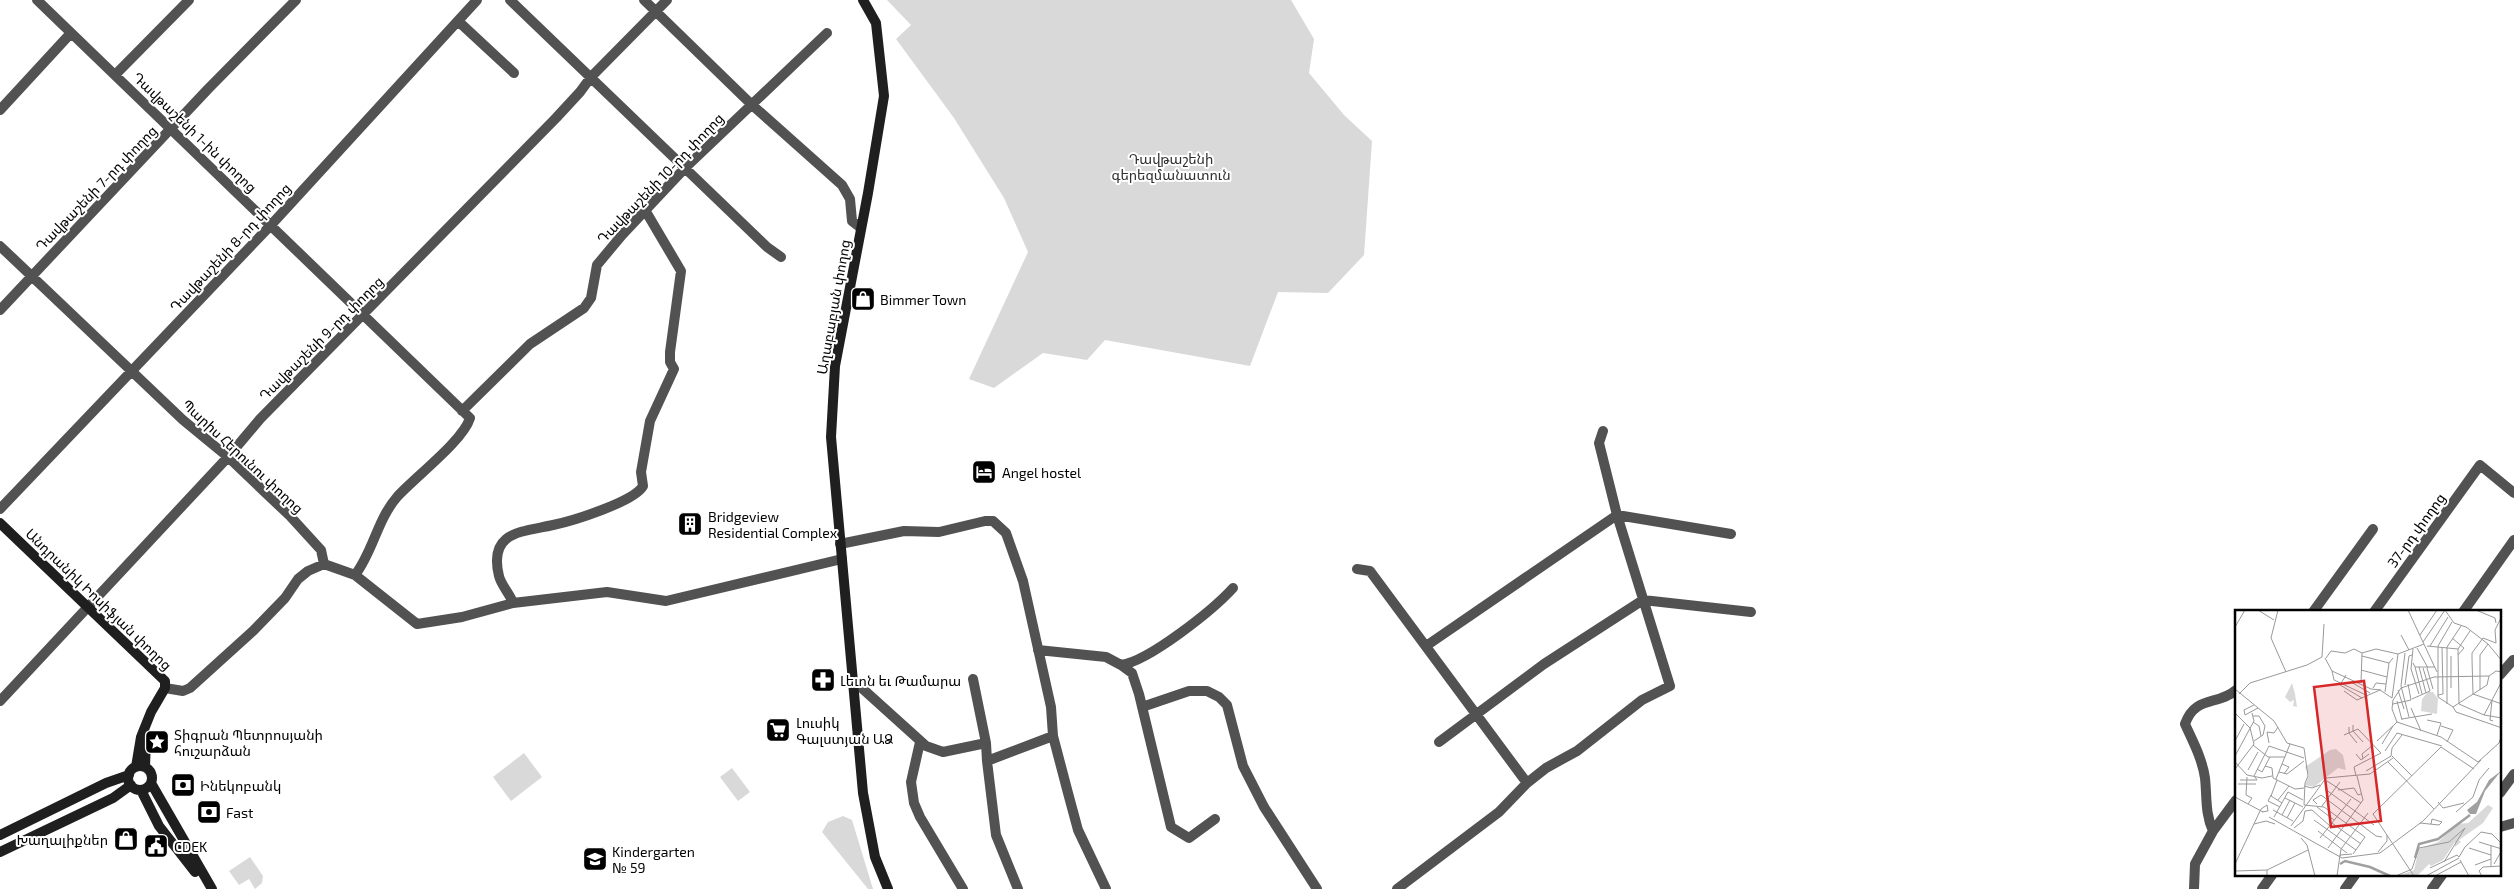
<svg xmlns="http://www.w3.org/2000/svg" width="2514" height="889" font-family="'Exo 2','Noto Sans Armenian',sans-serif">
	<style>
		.green { fill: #d9d9d9 }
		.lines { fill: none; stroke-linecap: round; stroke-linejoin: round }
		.street { stroke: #525252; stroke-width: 10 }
		.secondary { stroke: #1f1f1f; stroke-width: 10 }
		.labels { text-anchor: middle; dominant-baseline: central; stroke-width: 4; stroke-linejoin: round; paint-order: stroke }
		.street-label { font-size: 14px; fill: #000; stroke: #fff }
		.park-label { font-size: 14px; fill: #303030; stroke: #fff }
		.poi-label { font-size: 14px; fill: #000; stroke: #fff; text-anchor: start }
		.inset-river { fill: none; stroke: #a0a0a0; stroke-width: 2.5 }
		.inset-road { fill: none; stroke: #999; stroke-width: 1 }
		.view { fill: #d62828; fill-opacity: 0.15; stroke: #d62828; stroke-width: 2.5 }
		.inset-edge { fill: none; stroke: #000; stroke-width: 2.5 }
	</style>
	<rect width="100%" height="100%" fill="#fff"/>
	<!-- green -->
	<path class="green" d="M887 0H1291L1314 39 1309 73 1344 115 1372 141 1364 255 1328 293 1278 292 1250 366 1105 340 1087 360 1043 353 994 388 969 379 1028 252 1004 198 954 118 896 39 911 25Z
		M524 753 542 777 511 801 493 777Z
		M732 768 750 792 738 801 720 777Z
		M843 816 852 820 873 889H868L822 832 828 822Z
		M250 857 263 876 262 883 255 889 249 879 239 885 229 871Z"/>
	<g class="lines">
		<!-- street -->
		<path class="street" d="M37 0 470 418C463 441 415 477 397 497 377 520 373 552 355 575
			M510 0 767 247 781 257
			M644 0 751 104 842 185 850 199 852 221 861 228
			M458 21 514 73
			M116 74 189 0
			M0 110 71 33
			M0 246 183 420 228 457 290 516 321 550 324 564 355 575 417 624 462 617 513 603 607 592 666 601 842 559
			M0 310 208 89 296 0
			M462 411 530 344 584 308 591 298 597 265 622 235 684 169 827 33
			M0 509 271 225 477 0
			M840 544 904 531 939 532 985 521H993L1006 533 1023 581 1051 707 1053 736 1068 793 1078 830 1106 889
			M1357 569 1370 571 1527 783
			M513 603C510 594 501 585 499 576 488 531 522 532 553 525 572 521 634 502 643 486L641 472 650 421 674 369 670 362V352L681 271 645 210
			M2313 612 2373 529
			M2374 612 2480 465 2514 493
			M2463 612 2514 540
			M1426 646 1617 515 1731 534
			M1038 650 1106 657 1121 665
			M2500 675 2513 660
			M973 679 986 743
			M854 681 926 746 943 752 986 743 987 761 1053 736
			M165 688 183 691 190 688 253 631 285 598 298 579 308 571 324 564
			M0 701 228 457 260 419 556 118 580 92 591 77 667 0
			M1142 707 1189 691H1207L1219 697 1227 705 1243 766 1264 807 1317 889
			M920 742 911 782 914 803 920 817 963 889
			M1439 742 1544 664 1643 600 1751 612
			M987 761 996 835 1018 889
			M2500 793 2514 774
			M1215 819 1189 838 1171 827 1139 694 1132 673 1121 665C1149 661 1213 610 1233 588
			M2500 827 2514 823
			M2213 831 2236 800
			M1397 889 1499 812 1527 783 1546 768 1577 751 1642 700 1670 686 1617 515 1599 443 1603 431
			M2194 889 2195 864 2213 831C2205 814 2207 797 2205 778 2202 758 2193 742 2185 724 2195 695 2218 706 2236 690
			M2262 889 2272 875
			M2345 889 2355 875
			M2432 889 2442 875"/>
		<!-- secondary -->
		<path class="secondary" d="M863 0 876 23 884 96 868 193 835 366 831 437 863 793 875 857 888 889
			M0 523 165 681V688L151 712 141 737 136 767
			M128 778a12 12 0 1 1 24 0a12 12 0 1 1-24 0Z
			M145 767 146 738
			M151 783 212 889
			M141 790 159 826 195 872
			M0 835 106 783 129 775
			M0 852 113 798 131 785"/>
	</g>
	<!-- icons -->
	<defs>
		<symbol id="shop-square" viewBox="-11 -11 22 22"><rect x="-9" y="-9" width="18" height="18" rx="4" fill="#000" stroke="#fff"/><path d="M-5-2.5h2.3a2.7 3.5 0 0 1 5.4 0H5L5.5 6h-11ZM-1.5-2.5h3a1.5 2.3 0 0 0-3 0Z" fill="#fff"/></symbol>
		<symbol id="hotel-square" viewBox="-11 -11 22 22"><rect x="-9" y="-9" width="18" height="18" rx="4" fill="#000" stroke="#fff"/><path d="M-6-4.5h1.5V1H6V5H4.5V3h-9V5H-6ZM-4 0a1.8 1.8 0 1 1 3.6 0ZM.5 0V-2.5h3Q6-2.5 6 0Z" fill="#fff"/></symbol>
		<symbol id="building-square" viewBox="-11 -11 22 22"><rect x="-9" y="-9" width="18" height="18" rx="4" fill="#000" stroke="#fff"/><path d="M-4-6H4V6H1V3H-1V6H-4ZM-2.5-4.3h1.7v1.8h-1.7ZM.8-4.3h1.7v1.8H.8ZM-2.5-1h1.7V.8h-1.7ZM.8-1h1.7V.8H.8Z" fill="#fff"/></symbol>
		<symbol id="pharmacy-square" viewBox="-11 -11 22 22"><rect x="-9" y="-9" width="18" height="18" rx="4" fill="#000" stroke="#fff"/><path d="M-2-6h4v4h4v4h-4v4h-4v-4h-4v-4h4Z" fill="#fff"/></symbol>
		<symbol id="supermarket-square" viewBox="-11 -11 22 22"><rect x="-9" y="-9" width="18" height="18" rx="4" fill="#000" stroke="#fff"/><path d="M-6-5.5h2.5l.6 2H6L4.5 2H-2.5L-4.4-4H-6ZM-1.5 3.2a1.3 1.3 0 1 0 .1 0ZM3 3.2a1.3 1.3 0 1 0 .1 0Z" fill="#fff"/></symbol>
		<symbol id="sight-square" viewBox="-11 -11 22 22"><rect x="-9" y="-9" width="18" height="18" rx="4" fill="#000" stroke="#fff"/><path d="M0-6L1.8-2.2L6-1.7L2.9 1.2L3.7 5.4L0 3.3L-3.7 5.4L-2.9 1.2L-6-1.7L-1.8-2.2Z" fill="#fff"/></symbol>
		<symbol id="bank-square" viewBox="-11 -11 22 22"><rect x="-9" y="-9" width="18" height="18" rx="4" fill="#000" stroke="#fff"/><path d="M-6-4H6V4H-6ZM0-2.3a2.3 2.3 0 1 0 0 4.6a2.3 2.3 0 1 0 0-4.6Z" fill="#fff"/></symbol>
		<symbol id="civic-square" viewBox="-11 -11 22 22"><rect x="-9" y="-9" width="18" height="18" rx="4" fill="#000" stroke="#fff"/><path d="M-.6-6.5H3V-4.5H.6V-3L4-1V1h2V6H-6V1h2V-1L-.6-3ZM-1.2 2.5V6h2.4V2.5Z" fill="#fff"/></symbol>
		<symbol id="school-square" viewBox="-11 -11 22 22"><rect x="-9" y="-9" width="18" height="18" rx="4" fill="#000" stroke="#fff"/><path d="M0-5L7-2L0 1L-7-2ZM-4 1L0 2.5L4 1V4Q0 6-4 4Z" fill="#fff"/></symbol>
	</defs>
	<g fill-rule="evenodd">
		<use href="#shop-square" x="849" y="285" width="28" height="28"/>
		<use href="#hotel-square" x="970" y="458" width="28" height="28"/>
		<use href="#building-square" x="676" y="510" width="28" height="28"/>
		<use href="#pharmacy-square" x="809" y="666" width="28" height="28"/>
		<use href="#supermarket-square" x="764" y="716" width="28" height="28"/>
		<use href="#sight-square" x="143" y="728" width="28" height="28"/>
		<use href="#bank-square" x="169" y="771" width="28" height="28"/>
		<use href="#bank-square" x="195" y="798" width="28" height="28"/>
		<use href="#shop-square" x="112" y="825" width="28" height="28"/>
		<use href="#civic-square" x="142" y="832" width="28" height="28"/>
		<use href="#school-square" x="581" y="845" width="28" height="28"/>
	</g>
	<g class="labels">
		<!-- street labels -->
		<g class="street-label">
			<text transform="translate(195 132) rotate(44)">Դավթաշենի 1-ին փողոց</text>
			<text transform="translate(660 178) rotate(-46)">Դավթաշենի 10-րդ փողոց</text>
			<text transform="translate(96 188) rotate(-46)">Դավթաշենի 7-րդ փողոց</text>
			<text transform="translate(230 247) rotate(-47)">Դավթաշենի 8-րդ փողոց</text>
			<text transform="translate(833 307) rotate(-80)">Աղաբաբյան փողոց</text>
			<text transform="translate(321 338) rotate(-45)">Դավթաշենի 9-րդ փողոց</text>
			<text transform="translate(243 456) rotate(43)">Պարիս Հերունու փողոց</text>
			<text transform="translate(2416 530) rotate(-54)">37-րդ փողոց</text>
			<text transform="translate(99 599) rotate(44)">Անդրանիկ Իոսիֆյան փողոց</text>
		</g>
		<!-- park labels -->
		<g class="park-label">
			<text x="1171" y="158">Դավթաշենի<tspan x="1171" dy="16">գերեզմանատուն</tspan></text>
		</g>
		<!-- poi labels -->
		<g class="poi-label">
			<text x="880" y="299">Bimmer Town</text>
			<text x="1002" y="472">Angel hostel</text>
			<text x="708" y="516">Bridgeview<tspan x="708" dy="16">Residential Complex</tspan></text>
			<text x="840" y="680">Լեւոն եւ Թամարա</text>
			<text x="796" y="722">Լուսիկ<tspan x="796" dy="16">Գալստյան ԱՁ</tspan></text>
			<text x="174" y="734">Տիգրան Պետրոսյանի<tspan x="174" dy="16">հուշարձան</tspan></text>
			<text x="200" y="785">Ինեկոբանկ</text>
			<text x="226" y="812">Fast</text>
			<text x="108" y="839" text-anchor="end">Խաղալիքներ</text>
			<text x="174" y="846">CDEK</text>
			<text x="612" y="851">Kindergarten<tspan x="612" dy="16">№ 59</tspan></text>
		</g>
	</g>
	<!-- overview -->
	<g transform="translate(2235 610)">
		<rect width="266" height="266" fill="#fff"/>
		<path d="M57 73 60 84 62 97 58 96 59 90 55 92 50 87ZM193 82H198L203 89 202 104 186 101 187 89ZM101 139 108 145 111 160 103 158 79 177 70 175 74 165 70 157 95 140ZM253 195 258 198 248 213 224 230 226 232 220 237V232L208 250 196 256 194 254 182 266H163L179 260 184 239 203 232 223 214 233 213Z" fill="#d9d9d9"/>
		<path d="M266 161 250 181 241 204H235L232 200 242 192 254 170Z" fill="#a0a0a0"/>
		<path class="inset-river" d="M180 248 184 234 203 229 235 205M105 254 110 251 135 257 155 266"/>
		<path class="inset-road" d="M23 0 39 10M43 0 36 28 51 62M173 0 202 62M210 0 219 13 231 17 253 34 267 51M241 0 260 8 261 13M267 6 260 20 261 33 248 28 237 43V49L238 84 267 94M217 12 203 36V87L218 97 252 75 254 66M0 17 10 0M235 21 223 39 224 94 249 105 267 108M166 25 174 40M185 25 202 0M217 28 229 38 223 45M188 32 210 0M192 36 223 39M195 36 213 7M182 38 193 58M178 39 176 59 184 84M170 43 166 76 174 107M163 44 189 34M127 46 154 53M216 46V78M90 48 97 61 136 79 146 80M91 48 96 41 110 43 119 39 127 43 141 39 163 44 157 88M178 53 180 57H200M180 57 187 84M184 57 191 83M192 58 198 79M126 60 152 67M97 61 99 70 133 86M111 65 105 75 127 88M116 72 135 83M126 73 127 43M170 75 174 46 177 45M138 78 141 73 151 74M0 79 39 111 52 133 69 138 73 166 70 173 69 195M163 80 169 99M245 80V45L253 34M109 81 122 90 145 80 157 88M150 82 154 53 158 48M4 84 15 73 72 55 87 47 89 14M203 85 208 84 207 37M177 89 195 81 188 58M257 90 255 110 258 111M162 91 167 110M158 94 176 90 173 74M212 94V37L226 16M19 95 9 100 10 105 23 98M218 97 221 102 267 118M176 98 186 121M0 103 15 118M249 105 267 71M18 106H24L30 116 28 125 19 131M167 109 197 104M192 110 206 113 202 125M18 112 24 116 26 126M118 115V121L128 132M206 116 218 120 212 132M114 117V123L122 133M109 125 123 119 146 143 119 157 121 166M0 131 9 114M142 131 162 112M34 133 32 122 39 123 43 117M147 134 158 116M18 135 33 147H50M206 137 239 159M150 141 162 123 207 136M121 144 126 150 134 144M0 146 19 111 17 103M157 146 177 166M128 149 127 144 138 135M0 152 12 165 27 168 37 166M153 152 199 199M243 152 206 127 162 112 157 99 158 90 166 78 199 67 254 66 261 61 267 62M243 152 264 133 267 124M47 154 54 157 49 164M30 156 37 158 38 168 60 179 69 178M0 159 19 134 15 118M22 159 27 162 35 147M13 160 23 142M131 161 156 146 157 138 167 125M44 162 52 164 69 151M19 166 34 136 69 148M12 167 11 185 17 188 13 194M41 169 55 134M5 170H22L20 167M42 170 36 186 47 193M92 171 126 193M3 174H21M69 176 77 178 85 175M90 179 139 215M103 180 119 178 123 185 126 184M53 182 68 190M36 185 33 191 45 197M0 187 28 202M50 188 68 197M43 190 54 176M203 192 208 198 229 193M82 194 78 190 86 185 141 226 147 227M69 195 89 197 130 227 118 244M87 196 105 172M82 197 99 210M38 200 58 211M221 202 238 187 244 170 254 158M47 205 55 190M34 207 107 248 145 243 188 211 246 150M39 207 53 182M52 208 60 193M79 210 121 240M97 213 126 234M185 213 204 215 207 212M19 214 31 211 40 214M196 214 197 209 207 212M56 216 91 168 135 164 158 148M59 218 68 211 70 201 77 200 95 216M83 221 112 243M66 228 72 235 80 266M85 228 116 189M244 232 267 239M256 236V257M93 238 128 190 122 166M234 238 256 245M143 242 152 231V225M105 246 106 239 133 203M224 247 230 237 246 222 257 224 267 234M225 250 234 266M0 254 26 199 32 195 33 201 27 202M259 254 267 240M240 255 256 249M195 258 222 245 224 247M32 260 73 240M0 261 32 260V266M102 266 105 245 117 244M161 266 177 259 184 238 214 232 230 218 209 252M179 266 138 204 206 137M191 266 224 248M200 266 226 252M247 266 244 261 248 257 267 256"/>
		<path class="view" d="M129 71 146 211 96 217 79 77Z"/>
		<rect width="266" height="266" class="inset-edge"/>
	</g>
</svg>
